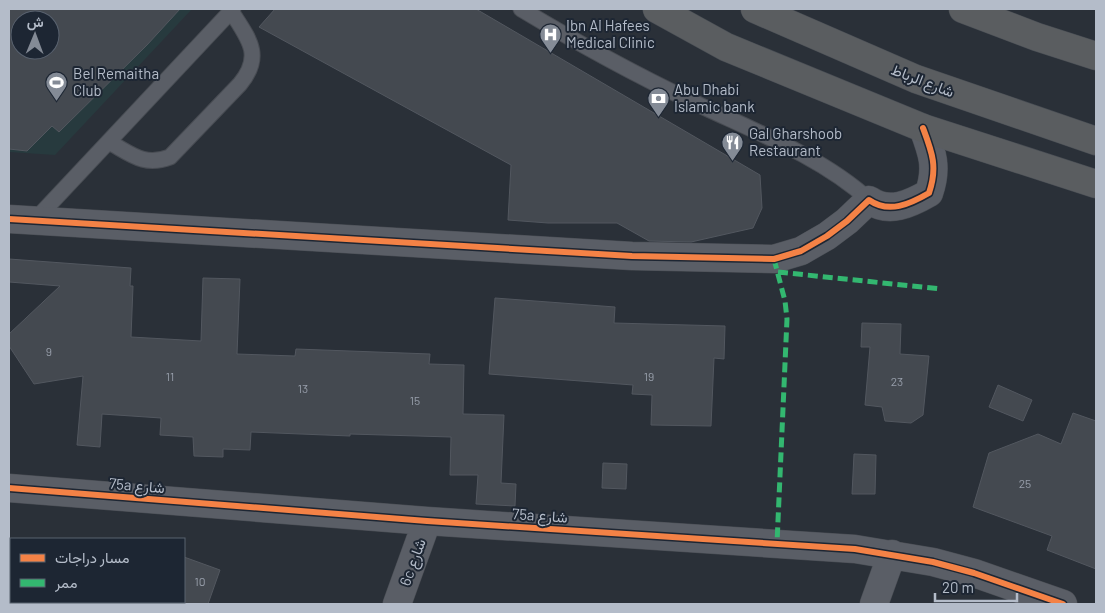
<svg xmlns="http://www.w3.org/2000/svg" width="1105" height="613" font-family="Barlow,Vazirmatn,sans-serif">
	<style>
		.green { fill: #273a3e; fill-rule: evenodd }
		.building { fill: #444950; stroke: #52575f; fill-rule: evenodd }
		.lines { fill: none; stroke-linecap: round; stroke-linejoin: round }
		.service-casing { stroke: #484c53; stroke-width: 17 }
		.minor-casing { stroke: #484c53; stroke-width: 29 }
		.motorway-casing { stroke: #474c53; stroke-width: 29 }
		.service { stroke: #5a5e66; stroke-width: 15 }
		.minor { stroke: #5a5e66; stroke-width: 28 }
		.motorway { stroke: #5a5d60; stroke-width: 28 }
		.quiet { stroke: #33b770; stroke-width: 5; stroke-dasharray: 10 5; stroke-linecap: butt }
		.cycleway-casing { stroke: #1d2633; stroke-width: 9 }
		.cycleway { stroke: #f48246; stroke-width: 6 }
		.labels { text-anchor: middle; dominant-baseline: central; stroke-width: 4; stroke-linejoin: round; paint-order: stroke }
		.number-label { font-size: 12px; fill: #989fab }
		.poi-label { font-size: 15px; fill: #b4bcc9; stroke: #1d2633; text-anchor: start }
		.street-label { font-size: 15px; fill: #b4bcc9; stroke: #1d2633 }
	</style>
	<rect width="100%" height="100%" fill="#2a3038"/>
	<!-- green -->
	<path class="green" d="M9 9H192L55 155 9 152ZM20 20H50V50H20Z"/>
	<!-- building -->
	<path class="building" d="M9 9H180L147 45 59 132 52 126 27 151 9 149ZM20 20H50V50H20Z
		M275 9H476L760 175 762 208 753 228 691 242 649 241 617 223H548L508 220 511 165 259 27Z
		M9 259 131 268 130 286H133L131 337 201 341 203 278 240 279 237 354 295 356 296 349 430 354 429 364 464 365 463 414 504 415 501 483 516 484 515 506 476 504 478 475H450L451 437 350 434V436L251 432 250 450 223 449V457L194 456 193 437 160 435 161 418 102 414 100 447 77 445 83 376 34 384 9 346V334L60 286 9 282Z
		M495 298 615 307 614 323 725 326 724 359 714 358 711 426 651 425 652 395 632 394 633 385 489 374Z
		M862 323 901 324 900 354 929 356 923 415 911 423 885 421 882 407 865 405 870 347H861Z
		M998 385 1032 400 1023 421 989 407Z
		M1073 413 1096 421V569L1047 550 1052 536 973 507 989 453 1038 434 1061 444Z
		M854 454 876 455 875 494H852Z
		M603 463 627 464 626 489 602 488Z
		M184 557 220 570 208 604H184Z"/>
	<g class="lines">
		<defs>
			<path id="service" d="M521 9C576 42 632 73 691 101 749 129 821 156 869 200
				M109 142C131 154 144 167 170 157L240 84C264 55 248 38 231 11
				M35 220 233 9"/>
			<path id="minor" d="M9 219 632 256 774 259 801 251 827 236 847 221 869 200C889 214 910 204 929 193 938 167 932 152 923 128
				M9 488 427 521 855 549 933 562 974 573 1063 604
				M397 604 427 521
				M874 604 892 554"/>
			<path id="motorway" d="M657 9 726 47 923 128 1096 184
				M755 9 916 79 1096 141
				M963 9 1037 37 1096 56"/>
		</defs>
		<!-- service casing -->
		<use href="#service" class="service-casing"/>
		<!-- minor casing -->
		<use href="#minor" class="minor-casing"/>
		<!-- motorway casing -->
		<use href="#motorway" class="motorway-casing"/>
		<!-- service -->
		<use href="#service" class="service"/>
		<!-- minor -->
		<use href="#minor" class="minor"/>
		<!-- motorway -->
		<use href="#motorway" class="motorway"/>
		<!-- quiet -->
		<path class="quiet" d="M774 259 785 301 787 319 777 543
			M778 272 941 289"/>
		<defs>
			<path id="cycleway" d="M9 219 632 256 774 259 801 251 827 236 847 221 869 200C889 214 910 204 929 193 938 167 932 152 923 128
				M9 488 427 521 855 549 933 562 974 573 1063 604"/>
		</defs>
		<!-- cycleway casing -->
		<use href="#cycleway" class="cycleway-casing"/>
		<!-- cycleway -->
		<use href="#cycleway" class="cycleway"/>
	</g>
	<!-- icons -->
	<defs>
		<symbol id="hospital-pin" viewBox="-11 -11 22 30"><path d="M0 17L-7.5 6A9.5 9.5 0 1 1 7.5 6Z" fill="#848b96" stroke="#1d2633"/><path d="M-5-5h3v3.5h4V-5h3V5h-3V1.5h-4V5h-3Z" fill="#fff"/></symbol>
		<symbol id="stadium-pin" viewBox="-11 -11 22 30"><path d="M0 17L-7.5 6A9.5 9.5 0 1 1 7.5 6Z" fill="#848b96" stroke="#1d2633"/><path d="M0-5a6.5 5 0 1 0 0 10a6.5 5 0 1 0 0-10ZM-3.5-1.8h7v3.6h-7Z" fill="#fff"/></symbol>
		<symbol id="bank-pin" viewBox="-11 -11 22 30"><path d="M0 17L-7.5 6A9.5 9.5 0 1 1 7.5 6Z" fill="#848b96" stroke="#1d2633"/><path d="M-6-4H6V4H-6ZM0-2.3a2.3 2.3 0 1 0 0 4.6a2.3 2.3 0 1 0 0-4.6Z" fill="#fff"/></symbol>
		<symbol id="restaurant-pin" viewBox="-11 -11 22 30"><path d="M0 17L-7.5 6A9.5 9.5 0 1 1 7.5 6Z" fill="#848b96" stroke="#1d2633"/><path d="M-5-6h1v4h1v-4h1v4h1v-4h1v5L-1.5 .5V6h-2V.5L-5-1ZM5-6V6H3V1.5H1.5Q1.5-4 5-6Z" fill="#fff"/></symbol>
	</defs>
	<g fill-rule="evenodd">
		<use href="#hospital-pin" x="538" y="22" width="25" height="34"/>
		<use href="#stadium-pin" x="44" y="70" width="25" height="34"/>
		<use href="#bank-pin" x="646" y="86" width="25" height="34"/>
		<use href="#restaurant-pin" x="720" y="130" width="25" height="34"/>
	</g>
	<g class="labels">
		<!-- number labels -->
		<g class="number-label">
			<text x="49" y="351">9</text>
			<text x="170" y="376">11</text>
			<text x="649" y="376">19</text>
			<text x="897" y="381">23</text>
			<text x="303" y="388">13</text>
			<text x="415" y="400">15</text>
			<text x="1025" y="483">25</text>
			<text x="200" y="581">10</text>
		</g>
		<!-- poi labels -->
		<g class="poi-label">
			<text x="566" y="25">Ibn Al Hafees<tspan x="566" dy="17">Medical Clinic</tspan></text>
			<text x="73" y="73">Bel Remaitha<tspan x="73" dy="17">Club</tspan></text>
			<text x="674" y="89">Abu Dhabi<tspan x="674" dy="17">Islamic bank</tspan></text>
			<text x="749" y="133">Gal Gharshoob<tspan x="749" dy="17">Restaurant</tspan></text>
		</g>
		<!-- street labels -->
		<g class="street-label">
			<text transform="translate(923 80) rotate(21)">شارع الرباط</text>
			<text transform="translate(137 485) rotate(5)">75a شارع</text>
			<text transform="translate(540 515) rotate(4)">75a شارع</text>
			<text transform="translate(412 562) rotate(-70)">6c شارع</text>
		</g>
	</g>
	<!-- border -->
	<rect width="1105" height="613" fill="none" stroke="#b4bcc9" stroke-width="20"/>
	<!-- legend -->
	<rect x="10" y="538" width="175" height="65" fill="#1d2633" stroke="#59626f"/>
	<rect x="20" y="554" width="25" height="8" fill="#f48246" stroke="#59626f"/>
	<text x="55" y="563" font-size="15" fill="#b4bcc9">مسار دراجات</text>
	<rect x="20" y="579" width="25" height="8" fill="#33b770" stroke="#59626f"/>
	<text x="55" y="588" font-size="15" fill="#b4bcc9">ممر</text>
	<!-- north arrow -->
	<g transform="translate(35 35) rotate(1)"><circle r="24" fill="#1d2633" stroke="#59626f"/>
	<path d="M0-4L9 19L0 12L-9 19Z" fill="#848b96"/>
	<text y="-8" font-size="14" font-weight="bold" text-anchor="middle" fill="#b4bcc9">ش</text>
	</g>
	<!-- scale -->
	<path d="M935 593v8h82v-8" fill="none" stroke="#b4bcc9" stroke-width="2.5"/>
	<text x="942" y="593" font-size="15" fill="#b4bcc9" stroke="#1d2633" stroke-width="4" paint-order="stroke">20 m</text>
</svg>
